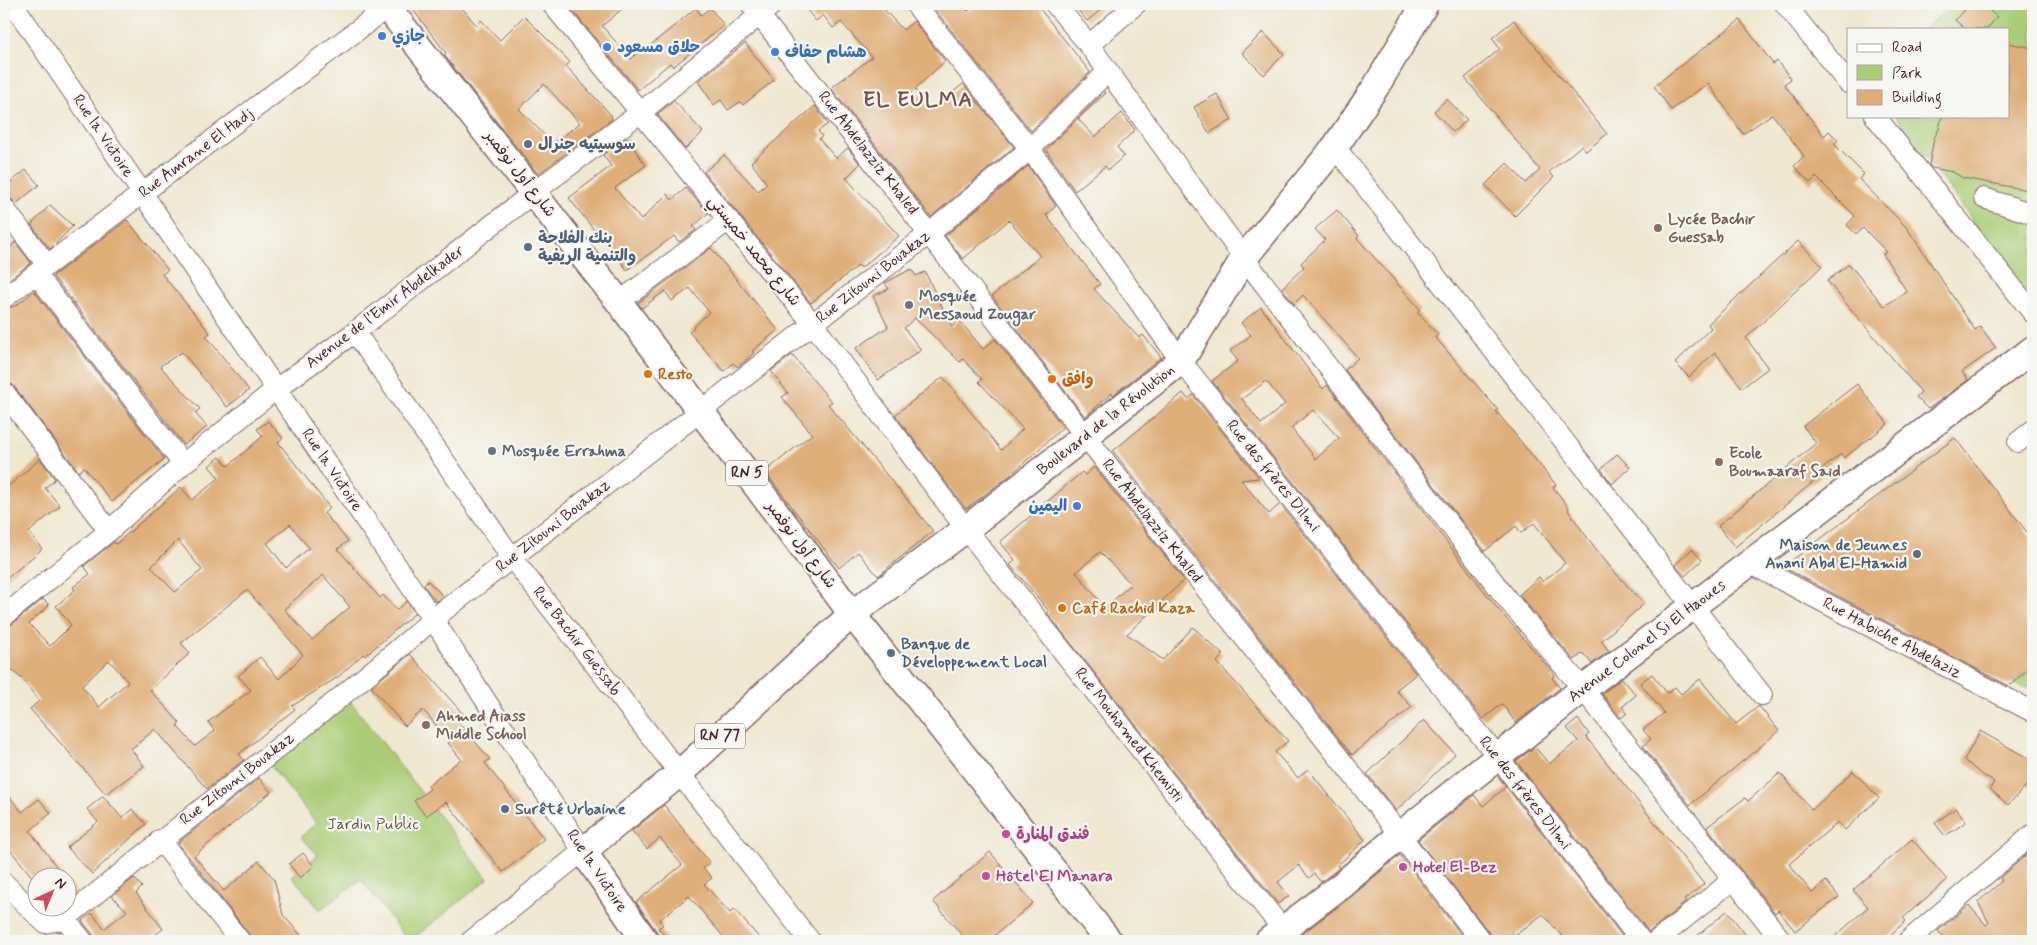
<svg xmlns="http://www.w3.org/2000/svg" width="2037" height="945" font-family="Mynerve,'Playpen Sans Arabic',sans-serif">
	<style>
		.green { fill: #aacd77; stroke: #7a7651 }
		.building { fill: #dfaf79; fill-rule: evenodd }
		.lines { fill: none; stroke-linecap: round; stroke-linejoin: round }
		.minor-casing { stroke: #846564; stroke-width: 22 }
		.major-casing { stroke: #846564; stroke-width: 29 }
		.minor { stroke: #fff; stroke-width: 20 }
		.major { stroke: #fff; stroke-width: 26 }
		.shop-dot { fill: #3f7fe0; stroke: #f6f6f2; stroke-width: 2 }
		.service-dot { fill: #5c6f8a; stroke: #f6f6f2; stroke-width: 2 }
		.education-dot { fill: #8d6e63; stroke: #f6f6f2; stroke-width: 2 }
		.worship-dot { fill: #6b7280; stroke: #f6f6f2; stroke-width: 2 }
		.food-dot { fill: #e8710a; stroke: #f6f6f2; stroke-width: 2 }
		.hotel-dot { fill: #d1479c; stroke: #f6f6f2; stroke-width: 2 }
		.labels { text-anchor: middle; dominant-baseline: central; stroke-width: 4.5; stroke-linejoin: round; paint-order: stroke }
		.shield { fill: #f6f6f2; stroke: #7e6067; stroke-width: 1 }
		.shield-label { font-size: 15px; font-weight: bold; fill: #4a1f2b }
		.shop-label { font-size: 16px; font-weight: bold; fill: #366cbe; stroke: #f6f6f2; text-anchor: start }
		.street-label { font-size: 16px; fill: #4a1f2b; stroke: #f6f6f2 }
		.service-label { font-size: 16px; font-weight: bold; fill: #4e5e75; stroke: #f6f6f2; text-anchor: start }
		.education-label { font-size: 16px; font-weight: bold; fill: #785e54; stroke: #f6f6f2; text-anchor: start }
		.worship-label { font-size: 16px; font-weight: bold; fill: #5b616d; stroke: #f6f6f2; text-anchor: start }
		.food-label { font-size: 16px; font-weight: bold; fill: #c56008; stroke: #f6f6f2; text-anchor: start }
		.park-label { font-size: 16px; fill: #675342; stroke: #f6f6f2 }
		.hotel-label { font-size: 16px; font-weight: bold; fill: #b23c85; stroke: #f6f6f2; text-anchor: start }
		.district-label { font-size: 21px; font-weight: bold; letter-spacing: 1px; fill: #7e5146; stroke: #f6f6f2 }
	</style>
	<rect width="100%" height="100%" fill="#f6f6f2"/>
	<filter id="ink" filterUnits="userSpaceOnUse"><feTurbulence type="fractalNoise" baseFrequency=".02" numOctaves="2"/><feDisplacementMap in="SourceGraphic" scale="10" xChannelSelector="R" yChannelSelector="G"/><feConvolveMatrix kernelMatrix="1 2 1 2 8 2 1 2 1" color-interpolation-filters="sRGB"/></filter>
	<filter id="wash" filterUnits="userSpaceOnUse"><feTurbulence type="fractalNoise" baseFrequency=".0096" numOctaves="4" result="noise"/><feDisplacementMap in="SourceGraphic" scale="20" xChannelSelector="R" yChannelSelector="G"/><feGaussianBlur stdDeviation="1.12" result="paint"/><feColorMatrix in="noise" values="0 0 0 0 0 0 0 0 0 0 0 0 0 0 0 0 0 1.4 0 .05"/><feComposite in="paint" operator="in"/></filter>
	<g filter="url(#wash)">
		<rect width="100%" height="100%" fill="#efe7cf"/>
		<!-- green -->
		<path class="green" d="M1953 4H2033V302L1896 116H2008V29H1924Z
			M2033 665V690L2013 683Z
			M347 697 488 879 410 941H408L361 879 320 910 292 876 318 855 301 837 316 823 267 761Z"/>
		<g id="blocks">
			<!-- building -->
			<path class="building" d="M424 4H459L476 25 481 20 500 40 524 16 570 62 566 66 611 115 612 119 538 174 444 55 446 53 414 11ZM544 84 580 123 553 144 519 109Z
				M567 4H628L602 26 631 59 639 51 641 53 696 8 701 15 710 8 724 25 673 67 670 63 638 90Z
				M802 4H879L903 30 914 21 945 61 915 89 931 110 963 84 1014 147 931 217 831 88 872 57 841 22 833 28 823 15 816 21Z
				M935 4H963L968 11 977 4H1036L1090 72 1031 131 932 6Z
				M1073 4H1108L1087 21Z
				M1969 4H1982L1997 17 1987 29H1965L1955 20Z
				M1514 20 1607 134 1586 151 1582 145 1549 172 1554 177 1515 216 1485 185 1507 163 1526 183 1540 170 1465 78 1500 49 1492 38Z
				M1740 20 1773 64 1777 61 1791 79 1784 84 1824 136 1829 131 1838 140 1834 144 1864 174 1859 179 1907 228 1975 330 1980 326 1996 348 1962 372 1968 380 1928 409 1916 397 1921 392 1827 281 1849 264 1884 306 1907 292 1883 254 1887 252 1863 228 1856 234 1847 225 1855 216 1816 177 1810 183 1794 166 1804 156 1772 114 1743 134 1708 83 1671 110 1654 86Z
				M1263 32 1284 54 1264 75 1242 53Z
				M745 43 774 80 743 105 740 102 728 110 721 100 714 105 698 81Z
				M2008 43 2033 48V191L1963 178 1953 172 1932 168 1929 165 1934 138 1939 129 1942 116H2008Z
				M1104 92 1106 93 1078 119 1095 137 1122 113 1135 130 1117 147 1124 156 1108 170 1105 166 1075 191 1046 150Z
				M1217 94 1232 120 1209 133 1194 107Z
				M1447 99 1467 120 1453 132 1434 111Z
				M674 101 703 132 685 149 657 114Z
				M815 106 828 124 818 131 822 136 819 139 836 158 848 148 860 164 846 178 899 236 861 268 859 265 811 303 704 172 724 155 758 191 767 184 751 162Z
				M626 138 646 165 615 188 641 220 667 194 672 200 686 188 708 213 693 227 696 230 679 242 674 236 627 270 596 229 594 230 569 198 611 166 603 155Z
				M1028 166 1056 206 1046 215 1100 284 1094 289 1139 338 1143 335 1161 357 1113 395 1112 393 1085 417 992 296 1040 256 1009 220 963 259 945 236Z
				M26 170 39 185 16 204 9 197 4 196V173L11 182Z
				M50 205 73 226 50 249 31 225Z
				M1337 210 1359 236 1357 238 1420 309 1417 312 1438 335 1435 337 1498 410 1496 411 1556 485 1553 487 1569 508 1568 510 1586 536 1611 568 1644 604 1601 641 1609 651 1592 664 1583 653 1574 660 1519 595 1539 577 1543 582 1565 563 1534 523 1521 533 1516 526 1485 551 1345 370 1358 358 1303 295 1294 304 1282 288 1304 267 1301 263 1325 240 1315 229Z
				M127 220 168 270 162 274 210 333 206 336 249 390 227 407 182 352 160 366 200 409 195 413 207 427 184 445 53 276Z
				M1798 241 1822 266 1746 338 1768 368 1742 388 1715 352 1689 377 1675 363 1711 328 1708 324Z
				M15 242 31 263 4 283V254Z
				M711 248 778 330 752 351 754 353 738 367 733 363 724 371 689 332 709 312 690 288 672 301 665 291 642 308 638 303Z
				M911 269 916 276 925 272 952 327 959 320 983 349 995 339 1063 427 1013 473 966 509 895 415 943 377 1001 450 1023 429 979 382 982 379 963 359 960 362 915 318 904 328 921 350 878 380 856 348 888 327 873 296 889 289 885 283 887 282Z
				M34 291 164 459 112 502 84 467 79 472 13 385 4 380V310L17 305Z
				M1261 307 1323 389 1327 385 1494 604 1555 675 1552 678 1560 688 1516 723 1502 704 1483 719 1212 381 1238 361 1230 351 1251 335 1241 323ZM1266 381 1285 404 1261 424 1242 399ZM1313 410 1339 438 1316 459 1291 428Z
				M792 355 832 402 828 404 933 531 878 576 858 552 839 568 765 472 812 434 782 397 788 393 771 371Z
				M1857 384 1888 424 1844 458 1841 454 1821 470 1824 473 1735 547 1718 526 1816 443 1803 426Z
				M1183 393 1188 399 1193 395 1259 478 1241 480 1269 514 1280 504 1416 674 1396 690 1412 707 1352 755 1113 451Z
				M268 421 283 438 278 442 330 508 324 513 348 541 338 549 380 598 383 595 397 610 407 601 415 613 365 656 363 654 338 677 292 706 295 709 239 754 244 760 207 789 155 729 131 749 144 766 106 794 30 709 39 701 22 679 4 663V628L11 625 43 599 49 605 29 624 50 646 71 625 56 606 75 590 73 587 90 574 84 566 114 542 116 544 181 487 192 500 219 478 209 466 220 457 228 466 263 436 257 429ZM290 524 309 548 286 568 267 543ZM178 540 202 570 175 592 151 567ZM323 575 350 607 312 640 284 609ZM247 590 303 655 279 679 260 657 238 676 251 690 208 722 215 731 195 746 177 726 180 723 150 690 190 653 181 643ZM109 660 128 682 99 707 82 686Z
				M1955 438 2033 540V665L2009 686 1783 567Z
				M1617 454 1630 467 1612 484 1601 469Z
				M40 459 55 479 45 488 60 506 29 532 42 549 4 581V490Z
				M1094 467 1184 580 1127 634 1163 660 1193 627 1223 655 1217 662 1288 741 1275 752 1298 778 1308 769 1365 840 1337 866 1339 868 1321 882 1314 874 1309 878 1299 865 1278 882 1289 896 1278 904 1047 613 1049 611 1010 565 1015 560 1000 542 1082 472 1085 475ZM1100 552 1131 584 1105 608 1076 572Z
				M1692 549 1702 560 1685 576 1675 565Z
				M428 581 443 596 436 602 424 585Z
				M410 654 464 715 457 721 490 759 485 763 544 839 503 872 446 802 426 816 414 801 430 789 428 786 461 759 448 743 450 741 423 710 405 726 371 687Z
				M1652 674 1667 693 1675 687 1681 694 1700 679 1736 724 1759 706 1779 731 1690 805 1643 746 1651 739 1643 730 1664 713 1640 683Z
				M1622 678 1636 695 1622 707 1627 713 1621 718 1602 694Z
				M1578 719 1589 734 1586 737 1704 884 1684 900 1686 902 1649 932 1516 761 1535 747 1549 764 1578 741 1567 728Z
				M1424 720 1455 754 1396 811 1367 774Z
				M1980 731 2033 761V789L2027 785 2008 805 1990 789 1994 782 1982 775 1964 760Z
				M1853 771 1879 798 1845 830 1838 822 1789 864 1812 893 1826 881 1839 897 1795 931 1778 910 1775 913 1707 827 1745 798 1748 801 1780 773 1812 810Z
				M1498 776 1626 941H1566L1543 914 1517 934 1523 941H1493L1490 934 1418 840 1474 795 1483 806 1506 787Z
				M259 778 271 792 194 856 224 891 259 861 274 879 283 915 306 941H252L249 934 178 843Z
				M4 790 22 812 39 799 51 813 30 831 65 878H33L4 842Z
				M103 796 122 818 132 809 146 824 92 874 67 847 98 822 87 809Z
				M664 805 710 863 703 868 712 878 704 884 730 913 734 909 762 941H727L689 896 659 920 663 925 658 928 669 941H660L657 932 636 902 682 865 660 838 647 849 632 831Z
				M1956 808 1966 822 1945 836 1935 823Z
				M1912 839 1947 880 1903 918 1906 921 1883 941H1830L1868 907 1853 890Z
				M2033 849V941H1947L1938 931 1969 905 1986 925 1989 923 1978 902 2002 881 2000 878Z
				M990 852 1033 903 988 941H967L933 901Z
				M303 853 314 866 300 878 289 864Z
				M1400 855 1466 941H1304L1302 934 1352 896Z
				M134 878 142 887 136 893 163 929 146 941H95L92 933 82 921 92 913 104 929 127 911 112 896Z
				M68 881 77 894 68 902Z
				M1727 911 1746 935 1739 941H1691Z"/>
		</g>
	</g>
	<g filter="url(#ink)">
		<use href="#blocks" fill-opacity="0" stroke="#846564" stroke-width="1"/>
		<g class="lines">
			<defs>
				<path id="minor" d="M13 4 433 619 583 851 471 941
					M552 4 813 324 966 529 1292 941
					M751 4 1086 437 1400 835 1481 941
					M915 4 1030 149 1181 361 1498 757 1641 941
					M1055 4 1089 45 1244 258 1507 599 1583 689 1782 941
					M1785 4 1848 83
					M1089 45 1136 4
					M1875 116 2033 313
					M1335 147 1762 695
					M1984 198 2033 214
					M4 208 47 265
					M36 274 183 464
					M4 298 388 7
					M619 302 729 220
					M355 332 512 558 810 941
					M4 392 109 531
					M2018 442 2033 430
					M1751 564 2033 712
					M4 616 109 531 183 464 276 389 355 332 534 192 640 113 773 4
					M160 840 240 941
					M4 883 45 923 65 919 83 941
					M65 919C187 818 314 723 433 619L930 233 1030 149 1107 72
					M1656 941 1734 879
					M1908 941 2033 834"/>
				<path id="major" d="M385 4 619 302 852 614 1109 941
					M645 941 583 851 680 773 852 614 966 529 1181 361 1244 258 1335 147 1375 88 1425 4
					M1268 941 1343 884 1400 835 1583 689 2033 349"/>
			</defs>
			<!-- minor casing -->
			<use href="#minor" class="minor-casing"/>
			<!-- major casing -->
			<use href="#major" class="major-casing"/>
			<!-- minor -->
			<use href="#minor" class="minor"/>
			<!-- major -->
			<use href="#major" class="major"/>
		</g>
	</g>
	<!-- markers -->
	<g class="shop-dot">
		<circle cx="382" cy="36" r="5"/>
		<circle cx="607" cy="47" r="5"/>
		<circle cx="775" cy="52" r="5"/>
		<circle cx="1077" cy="506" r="5"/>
	</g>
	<g class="service-dot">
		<circle cx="528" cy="144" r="5"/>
		<circle cx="528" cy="247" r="5"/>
		<circle cx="1917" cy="554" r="5"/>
		<circle cx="891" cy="653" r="5"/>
		<circle cx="505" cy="809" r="5"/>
	</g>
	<g class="education-dot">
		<circle cx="1658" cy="228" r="5"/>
		<circle cx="1719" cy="462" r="5"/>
		<circle cx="426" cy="725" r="5"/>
	</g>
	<g class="worship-dot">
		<circle cx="909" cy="305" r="5"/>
		<circle cx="492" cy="451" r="5"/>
	</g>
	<g class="food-dot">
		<circle cx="648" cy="374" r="5"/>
		<circle cx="1052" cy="379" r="5"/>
		<circle cx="1062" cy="608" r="5"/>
	</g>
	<g class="hotel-dot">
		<circle cx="1006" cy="834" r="5"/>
		<circle cx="1403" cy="867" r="5"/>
		<circle cx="986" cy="876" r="5"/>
	</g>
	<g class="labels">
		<!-- shield labels -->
		<g class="shield">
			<rect x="726" y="460.5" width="42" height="25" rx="4"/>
			<rect x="695" y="723.5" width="50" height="25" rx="4"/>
		</g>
		<g class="shield-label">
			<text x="747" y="473">RN 5</text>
			<text x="720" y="736">RN 77</text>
		</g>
		<!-- shop labels -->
		<g class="shop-label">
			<text x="392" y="36">جازي</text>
			<text x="617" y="47">حلاق مسعود</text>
			<text x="785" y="52">هشام حفاف</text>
			<text x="1067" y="506" text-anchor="end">اليمين</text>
		</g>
		<!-- street labels -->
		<g class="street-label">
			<text transform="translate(103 136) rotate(56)">Rue la Victoire</text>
			<text transform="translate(196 153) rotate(-37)">Rue Amrane El Hadj</text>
			<text transform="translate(868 153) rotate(52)">Rue Abdelazziz Khaled</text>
			<text transform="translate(520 174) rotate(52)">شارع أول نوفمبر</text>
			<text transform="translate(754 251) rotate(51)">شارع محمد خميستي</text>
			<text transform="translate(873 277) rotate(-38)">Rue Zitouni Bouakaz</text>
			<text transform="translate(385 307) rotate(-37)">Avenue de l'Emir Abdelkader</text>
			<text transform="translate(1106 420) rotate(-38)">Boulevard de la Révolution</text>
			<text transform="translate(332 470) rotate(56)">Rue la Victoire</text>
			<text transform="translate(1273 476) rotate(51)">Rue des frères Dilmi</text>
			<text transform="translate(1152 521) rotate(52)">Rue Abdelazziz Khaled</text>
			<text transform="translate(553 526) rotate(-38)">Rue Zitouni Bouakaz</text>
			<text transform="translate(801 545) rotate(53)">شارع أول نوفمبر</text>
			<text transform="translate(1892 638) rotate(28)">Rue Habiche Abdelaziz</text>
			<text transform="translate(577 641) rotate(52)">Rue Bachir Guessab</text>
			<text transform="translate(1647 641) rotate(-37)">Avenue Colonel Si El Haoues</text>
			<text transform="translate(1129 735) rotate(52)">Rue Mouhamed Khemisti</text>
			<text transform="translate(237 779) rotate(-38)">Rue Zitouni Bouakaz</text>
			<text transform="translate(1525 793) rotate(52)">Rue des frères Dilmi</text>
			<text transform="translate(597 871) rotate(56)">Rue la Victoire</text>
		</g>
		<!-- service labels -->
		<g class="service-label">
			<text x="538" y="144">سوسيتيه جنرال</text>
			<text x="538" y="238">بنك الفلاحة<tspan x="538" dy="18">والتنمية الريفية</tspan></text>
			<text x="1907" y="545" text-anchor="end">Maison de Jeunes<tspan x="1907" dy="18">Anani Abd El-Hamid</tspan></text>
			<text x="901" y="644">Banque de<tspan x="901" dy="18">Développement Local</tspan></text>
			<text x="515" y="809">Surêté Urbaine</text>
		</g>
		<!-- education labels -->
		<g class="education-label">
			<text x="1668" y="219">Lycée Bachir<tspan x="1668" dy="18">Guessab</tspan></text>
			<text x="1729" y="453">Ecole<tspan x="1729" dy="18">Boumaaraf Said</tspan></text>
			<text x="436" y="716">Ahmed Aiass<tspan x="436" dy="18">Middle School</tspan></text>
		</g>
		<!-- worship labels -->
		<g class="worship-label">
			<text x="919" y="296">Mosquée<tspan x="919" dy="18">Messaoud Zougar</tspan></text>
			<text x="502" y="451">Mosquée Errahma</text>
		</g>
		<!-- food labels -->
		<g class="food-label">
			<text x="658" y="374">Resto</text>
			<text x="1062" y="379">وافق</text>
			<text x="1072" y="608">Café Rachid Kaza</text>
		</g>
		<!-- park labels -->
		<g class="park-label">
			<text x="373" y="824">Jardin Public</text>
		</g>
		<!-- hotel labels -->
		<g class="hotel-label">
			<text x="1016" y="834">فندق المنارة</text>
			<text x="1413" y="867">Hotel El-Bez</text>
			<text x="996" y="876">Hôtel El Manara</text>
		</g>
		<!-- district labels -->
		<g class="district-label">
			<text x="918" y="100">EL EULMA</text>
		</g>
	</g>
	<!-- margin -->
	<rect width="2037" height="945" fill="none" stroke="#f6f6f2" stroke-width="20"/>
	<!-- legend -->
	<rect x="1847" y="28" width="162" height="90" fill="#f6f6f2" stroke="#b1a0a2"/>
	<rect x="1857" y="44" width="25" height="8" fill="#ffffff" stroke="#b1a0a2"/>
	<text x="1892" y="52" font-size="15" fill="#4a1f2b">Road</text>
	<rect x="1857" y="65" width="25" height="15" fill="#aacd77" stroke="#b1a0a2"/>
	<text x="1892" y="78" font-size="15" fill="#4a1f2b">Park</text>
	<rect x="1857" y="90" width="25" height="15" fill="#dfaf79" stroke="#b1a0a2"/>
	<text x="1892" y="102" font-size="15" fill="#4a1f2b">Building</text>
	<!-- north arrow -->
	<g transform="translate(52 892) rotate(44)"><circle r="24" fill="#f6f6f2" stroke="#b1a0a2"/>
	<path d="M0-4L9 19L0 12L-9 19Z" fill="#d1495b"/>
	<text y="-8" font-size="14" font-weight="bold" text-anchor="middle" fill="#4a1f2b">N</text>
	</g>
</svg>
